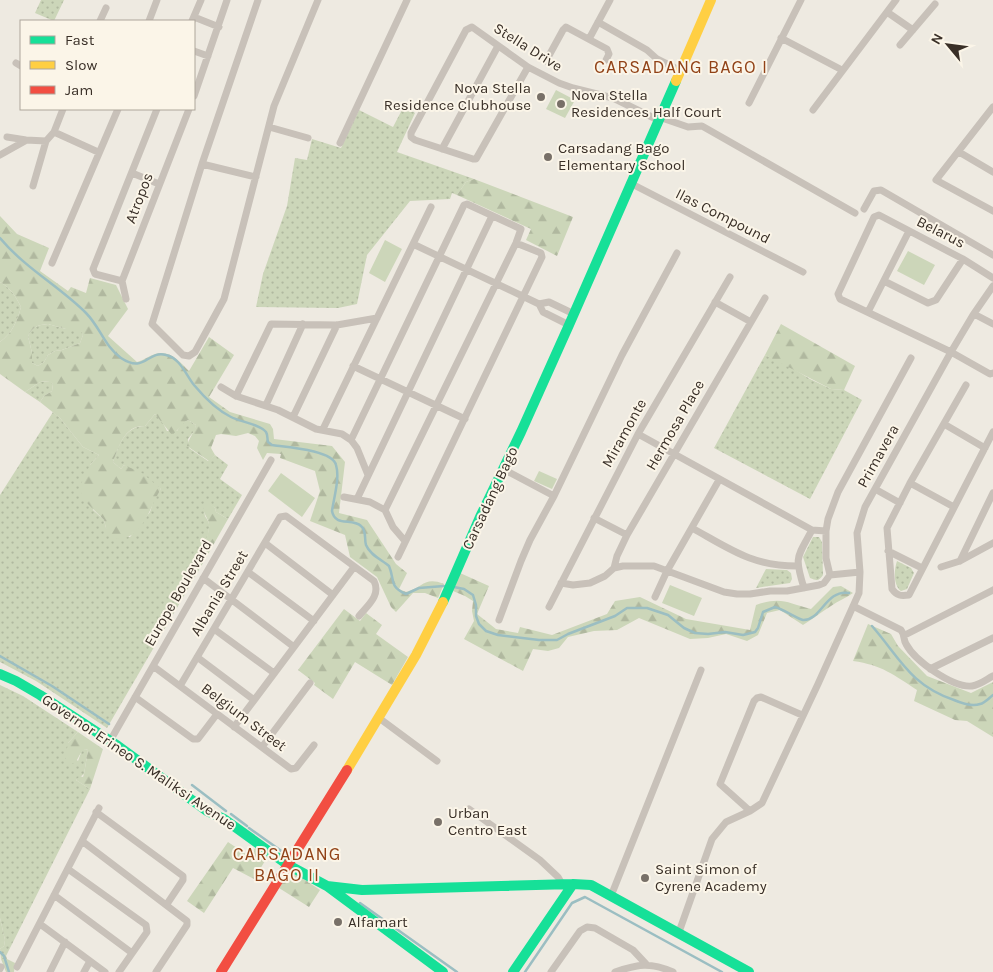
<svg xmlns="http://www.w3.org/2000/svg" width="993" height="972" font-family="Karla,sans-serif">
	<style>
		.grass { fill: url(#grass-dots) }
		.forest { fill: url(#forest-firs); fill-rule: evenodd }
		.pitch { fill: #ccd6b9 }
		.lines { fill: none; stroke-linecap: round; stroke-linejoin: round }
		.stream { stroke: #9bbec2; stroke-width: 2.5 }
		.street { stroke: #c8c1b9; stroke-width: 7 }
		.fast { stroke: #16e098; stroke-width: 10 }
		.slow { stroke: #ffcf43; stroke-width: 10 }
		.jam { stroke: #f24e42; stroke-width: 10 }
		.poi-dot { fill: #787068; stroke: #fbf5e8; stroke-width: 2 }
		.labels { text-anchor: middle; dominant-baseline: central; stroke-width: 4; stroke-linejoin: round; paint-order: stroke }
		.street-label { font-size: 15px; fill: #392f27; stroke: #fbf5e8 }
		.poi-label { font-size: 15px; fill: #392f27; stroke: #fbf5e8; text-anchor: start }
		.quarter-label { font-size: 18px; letter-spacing: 1px; fill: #914217; stroke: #fbf5e8 }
	</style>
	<defs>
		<pattern id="grass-dots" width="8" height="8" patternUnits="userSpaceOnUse" patternTransform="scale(1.25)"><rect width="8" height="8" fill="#ccd6b9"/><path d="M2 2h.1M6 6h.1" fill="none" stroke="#b0b89f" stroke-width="1.8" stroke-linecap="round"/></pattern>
		<pattern id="forest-firs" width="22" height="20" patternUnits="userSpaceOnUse" patternTransform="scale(1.25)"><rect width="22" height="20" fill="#ccd6b9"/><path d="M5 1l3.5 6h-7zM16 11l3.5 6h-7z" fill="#b0b89f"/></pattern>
	</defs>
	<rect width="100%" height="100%" fill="#eeeae1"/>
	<!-- grass -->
	<path class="grass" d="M41 0H64L54 21 35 13Z
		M404 106 415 113 397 152 474 179 466 182 457 195 452 193 450 199 410 201 367 255 357 304 338 308 256 307 263 274 287 206 295 158 307 160 312 139 341 148 359 110 393 127Z
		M0 282C11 288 16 297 21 307 17 322 12 333 0 342Z
		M48 324 66 329H81L83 335 80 343 62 350 55 351 48 355 44 362 38 366 32 363V353L28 336C33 327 37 325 48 324Z
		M765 355 784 363 810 379 831 389 844 390 862 400 810 499 714 448Z
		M50 381 53 384 52 391 44 396 40 402 25 392 40 382Z
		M53 412 60 418 83 447 99 455 90 465 93 510 104 520 106 528 130 537 150 512 154 499 161 489 124 465 121 469 113 462C119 446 124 426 145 426L155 414 163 423 167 431H177L182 423 188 420 196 425 195 430 188 439 189 448 208 461 215 455 228 465 220 479 242 495 228 519 216 512 215 508 209 504H204C204 508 204 512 205 516 207 520 210 522 209 528 209 540 197 552 203 563L107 728 36 681 0 662V495Z
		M813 537H819L822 542 823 575C819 581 817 581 810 578L803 557Z
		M897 561 911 568 914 573 907 589 901 591C893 585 894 570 897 561Z
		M766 569 787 570 791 573 792 579 790 583 756 588Z
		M0 685 23 696 78 732 68 743V751L78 761 82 750 85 749 88 750 84 774 76 780 90 789 6 956 1 959 0 949 4 946 5 940 0 918Z"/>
	<!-- forest -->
	<path class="forest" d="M474 179 573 217 557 256 526 240 531 229 457 195 466 182Z
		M0 216 17 234 49 248 40 271 68 291 71 287 86 293 90 278 116 285 128 309 108 336 137 362C144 360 149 356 155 354 170 349 180 362 189 371L209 337 234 355 209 397 230 412 270 424 273 429 274 439 332 446 345 462 339 513 367 520 396 564 407 573 399 589 406 592C423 588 424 576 444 584L438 598 425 593H413L396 612 391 607 377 577 350 557 345 535 310 521 320 491 315 471 280 458 281 454 267 453 263 460 257 448 259 441 255 436 248 433 236 436 221 434 216 435 211 448 215 455 209 461 187 446C189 438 194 433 196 425L188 420C181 424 179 430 172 435L155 414 145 426C124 425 119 447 113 462L121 469 124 465 142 473 161 489C149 507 144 539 117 539L106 528 104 520 85 501 79 488 90 465 99 455 83 447 60 418 40 402 44 396 52 391 53 384 49 381 40 382 25 392 0 374V342C12 333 17 322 21 307 16 297 11 288 0 282ZM48 324 66 329H80L83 335 80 343 62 350 55 351 48 355 44 362 38 366 32 363V353L28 336C33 327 37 325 48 324Z
		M781 324 855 366 844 390 831 389 765 355Z
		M204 503H209L215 508 216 512 228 519 203 563C197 552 208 540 209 528 210 521 205 516 203 509Z
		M460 573 489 586 477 614 496 629 518 633 520 627 552 635 607 614 615 601 640 597 686 619 750 630 756 605C782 596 787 603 811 609L833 587 841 586 853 593C846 598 838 601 831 606 821 612 813 619 803 625L780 610 767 613 758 635 747 641 726 634 708 638 690 639 639 618 617 630 594 631 568 637 559 648 548 651 533 649 523 671 464 639 474 621 472 611 473 601 465 596 453 591Z
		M344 609 360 621 366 613 382 625 376 634 408 657 392 685 355 662 333 699 314 685 315 683 298 670Z
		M868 624 891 634 898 646 927 676 971 693 993 682V737L967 721 955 720 914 701 917 690C894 675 882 665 853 661Z
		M78 732 103 749 90 789 76 780 80 776 83 777 84 774 88 750 85 749C76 755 81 763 67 765L65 760 68 743Z
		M228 842 249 856 256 847 268 856 254 879 233 868 204 913 187 901Z
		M290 870 320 890 309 907 279 888Z
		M0 918 5 940 4 946 0 949Z
		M6 956 7 959 15 963 14 972H6L1 959Z"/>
	<!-- pitch -->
	<path class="pitch" d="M556 90 575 100 565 118 546 109Z
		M385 240 402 249 385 282 369 273Z
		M908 251 935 265 924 285 897 271Z
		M539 471 557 479 552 489 534 481Z
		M281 473 315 498 302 517 268 491Z
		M670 585 702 598 694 616 662 603Z"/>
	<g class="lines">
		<!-- stream -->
		<path class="stream" d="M0 238C26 269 59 286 86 313 100 327 105 347 121 358 145 374 147 350 166 355 180 358 186 375 194 385 204 397 217 410 231 417 240 422 260 424 266 432 268 435 267 439 268 442L272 445C286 447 333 450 336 465 340 478 334 497 332 511 335 527 352 518 361 526 367 531 364 539 366 545 370 555 382 560 389 566 395 580 389 587 406 594L419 588 444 586
			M454 587 464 589 473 595 476 605V616L479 624 486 631 498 635 539 640H557L568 634 615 616 627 608H647L668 615 684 628 695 633 708 634 725 632 743 635 755 632 758 628 763 612 775 607C783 609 798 619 803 620 821 621 826 589 849 593
			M872 626C900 658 910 685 954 700 961 703 972 707 980 704 985 703 989 698 993 695
			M0 656 52 686 109 724
			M192 785 226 811
			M231 814 247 826
			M249 828 287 855
			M360 903 457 972
			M0 952 4 956 9 972
			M525 972 572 903 585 897 722 972"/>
		<!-- street -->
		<path class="street" d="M258 0 202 164 152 324 183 355 189 356 195 352 224 299 274 106 318 0
			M887 12 913 30
			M194 17 219 27
			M100 21 106 8
			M149 21 157 0
			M192 21 201 0
			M598 22 647 50 657 59 679 70
			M781 38 842 70
			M589 39 610 0
			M900 45 935 4
			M194 51 208 56
			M546 61 563 30 566 27 607 49 609 54 606 60
			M16 63 21 66
			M528 67 476 159H473L415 140 411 137V133L466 30 472 27 528 67 559 83 573 88 613 98 658 120
			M194 96 227 0
			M749 103 801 0
			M993 107 936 180 993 211
			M813 110 896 0
			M659 117 688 127 702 126 855 213
			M269 127 308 138
			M54 132 98 152
			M7 137 26 140 46 141
			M340 143 407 0
			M442 149 498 46
			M959 152 993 172
			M0 155 25 141
			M202 164 256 177
			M132 173 159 184
			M630 183 803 272
			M33 186 46 141 54 132 63 109
			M864 209 874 191 881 190 993 255
			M413 244 539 304 543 312 569 325
			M52 263 118 109
			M993 278 963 259 879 215 874 217 838 294 840 299 951 352 990 374 993 373
			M122 281 95 274 93 269 157 109
			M884 281 928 303 936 300 963 259
			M126 299 122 281 189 109
			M715 302 751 322
			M539 304 549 302 574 314
			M868 312 909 231
			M974 314 993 324
			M353 366 465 419
			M966 385 910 483 887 528 892 589C897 596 901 596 909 595L993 432
			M221 387 236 396 278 410 316 429 342 434 351 440 357 448 368 475
			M236 396 271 324 337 325 377 318
			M266 405 303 324
			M293 417 337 325
			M944 424 985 448
			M323 429 431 207
			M638 434 812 530 826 531
			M351 440 464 205 467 204 521 229 516 243 385 510
			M503 469 554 496
			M910 483 954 507
			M875 489 900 503
			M344 497 370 502 385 510 393 527 405 541
			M357 499 492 216
			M594 518 627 535
			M692 528C730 549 752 566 797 566
			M265 543 333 595
			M888 551 922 568
			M398 557 542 257 541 253 516 243
			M960 561 993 493
			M941 567 960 561 993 543
			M614 568 617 556 627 535 765 298
			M248 572 314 621
			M830 575 826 558V531L828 519 838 492 911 358
			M203 578 294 647
			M561 583 573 585 590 583 605 576 614 568 623 566H654L724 592 737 594H750L770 591H787L819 585 824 583 830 575 860 572
			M804 588C794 556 797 558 812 530
			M655 597 667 571 719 480
			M853 606 901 630C905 635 903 639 906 644 915 661 953 688 972 686 980 685 987 679 993 676
			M549 607 638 434 730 277
			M499 620 521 561 530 540 554 496 622 355 677 253
			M214 629 274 673
			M905 635 993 590
			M197 657 254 700
			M153 666 291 769 296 768 314 745
			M930 669 993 638
			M180 686 280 517 286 516 374 581C381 595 368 605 359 616
			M135 697 193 739H198L217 714
			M379 718 437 761
			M234 727 354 567
			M110 741 271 460
			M262 747 310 683
			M469 809 540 860 558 877 562 884
			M750 811 720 784 754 701 757 698 761 697 802 715
			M96 812 183 876V880L167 904
			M82 841 187 921V925L156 972
			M68 869 146 925 147 932 119 972
			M54 895 132 953
			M611 896 701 670
			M40 924 105 972
			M679 932 712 839 726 822 750 811 762 803 818 684 859 593 860 572 857 533 865 507 951 352 973 315 993 286
			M17 967 99 808
			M0 969 1 967
			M50 972 65 942
			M84 972 90 961
			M551 972 580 931 587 927 595 928 633 950 646 964
			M615 972C638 964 650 962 673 972"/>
		<!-- fast -->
		<path class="fast" d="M443 602 480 517 521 432 569 325 676 81
			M0 674 16 681 40 695 118 746 207 811 224 819 288 865 327 886 443 972
			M327 886 362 890 573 884 591 885 749 972
			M513 972 573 884"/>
		<!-- slow -->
		<path class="slow" d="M676 81 711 0
			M347 770 416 655 443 602"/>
		<!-- jam -->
		<path class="jam" d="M221 972 347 770"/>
	</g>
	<!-- markers -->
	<g class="poi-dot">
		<circle cx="541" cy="97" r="5"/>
		<circle cx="561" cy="104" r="5"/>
		<circle cx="548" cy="157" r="5"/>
		<circle cx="438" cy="822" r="5"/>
		<circle cx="645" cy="878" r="5"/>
		<circle cx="338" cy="922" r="5"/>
	</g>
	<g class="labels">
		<!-- street labels -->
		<g class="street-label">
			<text transform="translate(528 47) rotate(32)">Stella Drive</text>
			<text transform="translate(139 198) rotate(-69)">Atropos</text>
			<text transform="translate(723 216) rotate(27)">Ilas Compound</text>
			<text transform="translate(941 232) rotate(27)">Belarus</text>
			<text transform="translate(675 425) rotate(-60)">Hermosa Place</text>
			<text transform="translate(624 433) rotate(-61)">Miramonte</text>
			<text transform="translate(878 456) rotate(-61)">Primavera</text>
			<text transform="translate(490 498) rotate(-65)">Carsadang Bago</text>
			<text transform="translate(178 593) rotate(-60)">Europe Boulevard</text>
			<text transform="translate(219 593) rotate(-59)">Albania Street</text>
			<text transform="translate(244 717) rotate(37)">Belgium Street</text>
			<text transform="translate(139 762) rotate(34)">Governor Erineo S. Maliksi Avenue</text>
		</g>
		<!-- poi labels -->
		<g class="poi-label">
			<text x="531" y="88" text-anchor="end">Nova Stella<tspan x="531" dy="17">Residence Clubhouse</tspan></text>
			<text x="571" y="95">Nova Stella<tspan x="571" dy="17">Residences Half Court</tspan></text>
			<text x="558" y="148">Carsadang Bago<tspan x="558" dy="17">Elementary School</tspan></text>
			<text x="448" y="813">Urban<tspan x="448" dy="17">Centro East</tspan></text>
			<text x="655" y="869">Saint Simon of<tspan x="655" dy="17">Cyrene Academy</tspan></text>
			<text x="348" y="922">Alfamart</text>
		</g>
		<!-- quarter labels -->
		<g class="quarter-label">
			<text x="681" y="67">CARSADANG BAGO I</text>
			<text x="287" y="854">CARSADANG<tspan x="287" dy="21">BAGO II</tspan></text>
		</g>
	</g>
	<!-- legend -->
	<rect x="20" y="20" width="175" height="90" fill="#fbf5e8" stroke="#ada69b"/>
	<rect x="30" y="36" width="25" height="8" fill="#16e098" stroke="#ada69b"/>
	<text x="65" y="45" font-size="15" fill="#392f27">Fast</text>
	<rect x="30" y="61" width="25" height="8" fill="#ffcf43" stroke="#ada69b"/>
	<text x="65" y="70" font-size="15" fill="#392f27">Slow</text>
	<rect x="30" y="86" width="25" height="8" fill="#f24e42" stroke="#ada69b"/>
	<text x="65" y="95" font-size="15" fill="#392f27">Jam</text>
	<!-- north arrow -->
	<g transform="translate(948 45) rotate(299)" stroke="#fbf5e8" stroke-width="4" paint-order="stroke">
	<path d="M0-4L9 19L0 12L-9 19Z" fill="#392f27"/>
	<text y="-8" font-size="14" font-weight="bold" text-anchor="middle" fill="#392f27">N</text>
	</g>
</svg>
